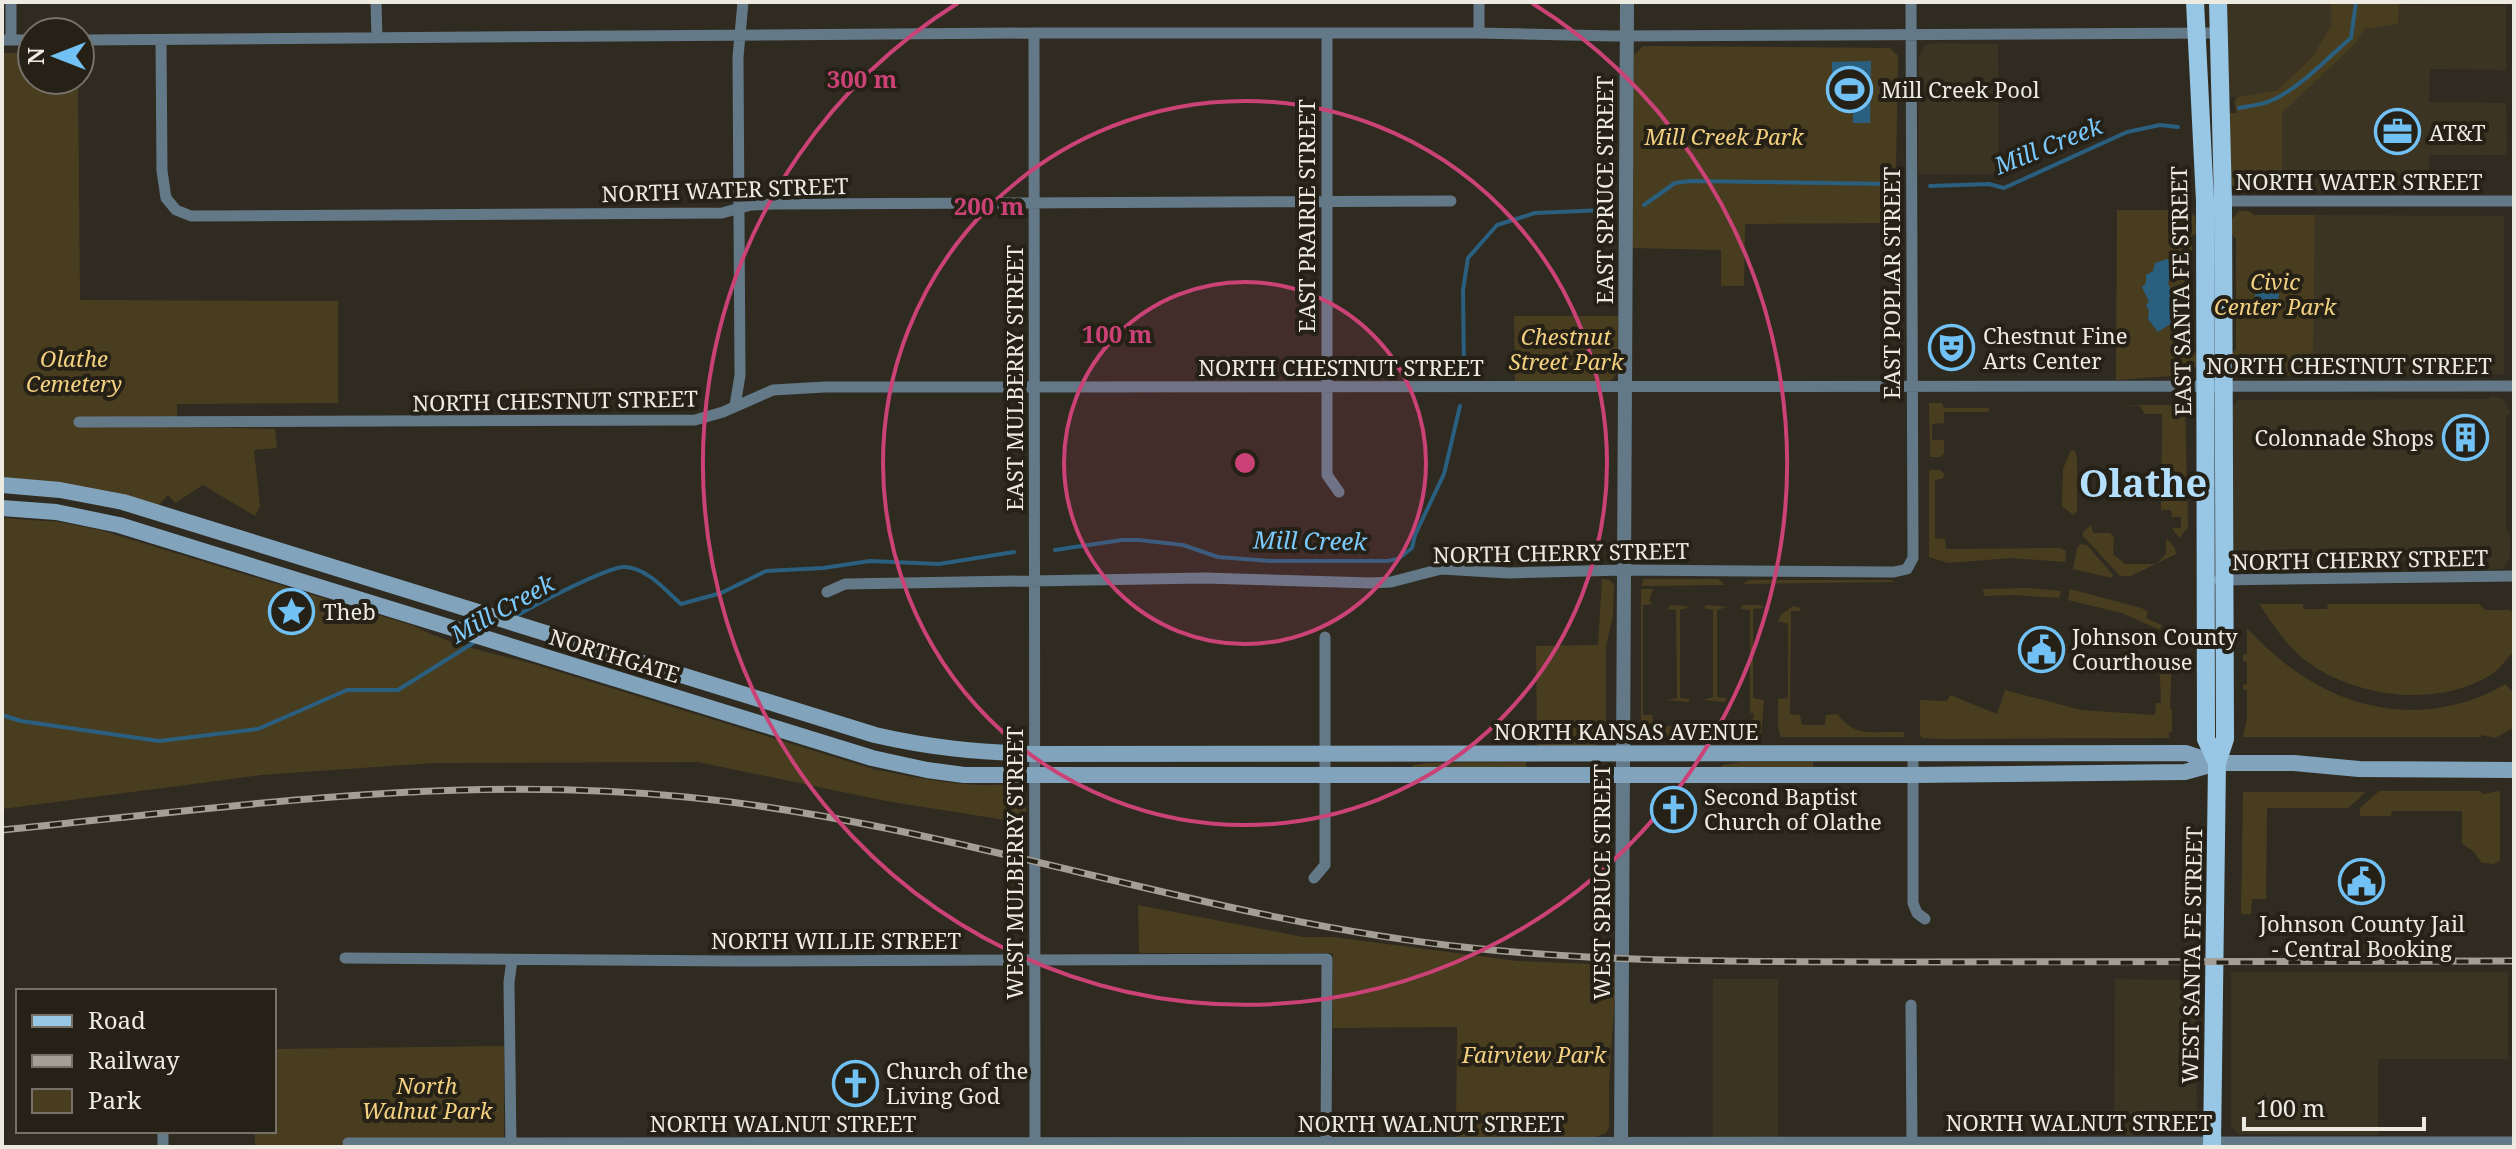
<svg xmlns="http://www.w3.org/2000/svg" width="2516" height="1149" font-family="'Noto Serif',serif">
	<style>
		.built { fill: #3b3422 }
		.green { fill: #493d20 }
		.water { fill: #2a5f7f }
		.lines { fill: none; stroke-linecap: round; stroke-linejoin: round }
		.stream { stroke: #2a5f7f; stroke-width: 4 }
		.minor { stroke: #637988; stroke-width: 11 }
		.tertiary { stroke: #637988; stroke-width: 14 }
		.secondary { stroke: #81a4bc; stroke-width: 16 }
		.primary { stroke: #98c6e5; stroke-width: 18 }
		.rail-casing { stroke: #a39f96; stroke-width: 7 }
		.rail { stroke: #262116; stroke-width: 4; stroke-dasharray: 12; stroke-linecap: butt }
		.ring { fill: none; stroke: #cb4276; stroke-width: 4 }
		.labels { text-anchor: middle; dominant-baseline: central; stroke-width: 8; stroke-linejoin: round; paint-order: stroke }
		.poi-label { font-size: 22px; fill: #edeae2; stroke: #262116; text-anchor: start }
		.park-label { font-size: 22px; font-style: italic; fill: #f4d181; stroke: #262116 }
		.street-label { font-size: 22px; fill: #edeae2; stroke: #262116 }
		.water-label { font-size: 24px; font-style: italic; fill: #7bcafe; stroke: #262116 }
		.town-label { font-size: 38px; font-weight: bold; fill: #b4dffc; stroke: #262116 }
		.centre { fill: #cb4276; stroke: #262116; stroke-width: 4 }
		.ring-label { font-size: 24px; text-anchor: middle; font-weight: bold; fill: #cb4276; stroke: #262116; stroke-width: 8; stroke-linejoin: round; paint-order: stroke }
	</style>
	<rect width="100%" height="100%" fill="#302b20"/>
	<!-- built -->
	<path class="built" d="M2225 2H2331V26L2312 57 2277 92 2226 98Z
		M2399 5 2506 6V70L2430 69 2429 102 2506 103 2507 155H2429V189L2282 190V113L2357 42 2364 29 2398 24Z
		M1934 43 1998 44 1999 174H1918L1919 56 1925 45Z
		M2315 215 2504 216V374L2313 375Z
		M2492 396 2503 399 2510 413 2506 417V529L2510 535V558L2502 569 2482 570 2475 560 2267 561 2257 572H2244L2232 563 2233 405 2238 400 2488 399Z
		M2231 972H2508V1059H2378V1135L2238 1134 2231 1126Z
		M1713 979H1778V1137H1713Z
		M2115 979 2196 980 2197 1120 2196 1128 2190 1134 2114 1136Z"/>
	<!-- green -->
	<path class="green" d="M2331 2H2399L2398 24 2364 29 2357 42 2282 113V190H2253L2248 194H2237L2231 183 2227 113H2237L2234 103 2237 97 2277 91 2312 57 2331 26Z
		M1643 46 1890 48 1898 56 1895 223 1745 224 1744 286H1721V250L1632 248 1634 55Z
		M2 53H32V80H78L80 300 338 301V403L177 404V427L275 429 277 448 254 450 260 506 255 516 203 485 175 503 168 495 158 506 2 479Z
		M2117 210H2187L2195 216 2197 233 2192 236V349L2197 355 2196 367 2186 375 2116 380Z
		M2239 211H2249L2254 215H2315L2313 375 2243 376 2232 367V353L2236 349V239L2231 234 2232 219Z
		M1514 316H1618L1617 372 1612 380 1607 381H1515Z
		M1929 403H1942L1944 408H1989V412H1944V423L1932 424V440H1944V453L1941 457H1930Z
		M2123 405H2185L2188 527 2179 538 2172 528H2181V517H2172L2171 510H2161L2162 414H2145L2140 406Z
		M2071 450 2075 451 2077 459V512L2073 515 2062 506 2063 469Z
		M1929 470H1940L1945 475 1942 479 1935 480V538L1945 539 1946 549 2060 548 2066 551 2065 562 2011 558 1948 563 1929 557Z
		M2 518 59 522 100 530 414 626C458 649 506 655 553 670 660 703 766 736 873 769 908 776 944 784 980 785 991 786 1015 781 1022 792 1028 799 1025 814 1025 823L886 801 698 762 433 763 261 775 2 809Z
		M2091 525 2093 533H2110L2114 537 2113 554 2125 564H2156L2166 554V538L2175 548 2176 554 2131 576H2120L2083 536V532Z
		M2080 544 2087 545 2113 575 2112 578 2073 569 2077 548Z
		M1602 579 1610 580 1614 585 1613 615 1606 647V733L1601 743 1592 746H1537L1536 646 1598 645Z
		M1643 579H1718L1725 585 1642 586Z
		M1749 580H1891L1895 582 1743 584Z
		M2028 588 2061 591 2059 598 2013 595 1984 596 1983 589Z
		M1641 589H1653L1649 601 1653 604 1643 605V715H1652L1654 726H1742L1749 723 1747 737 1641 736Z
		M2070 589 2141 608 2148 611 2146 618 2162 625 2160 630 2122 613 2068 600Z
		M2259 604H2303V609H2327L2328 604H2479L2485 610H2510L2513 613V652C2506 659 2500 669 2492 674 2436 710 2350 697 2301 657 2284 642 2272 623 2259 604Z
		M1671 605 1690 607 1680 610V698L1690 699 1689 702 1667 700 1677 698 1676 610 1667 609Z
		M1707 605 1727 607 1717 610V697L1727 698 1725 702 1703 700 1713 697V610L1703 608Z
		M1743 605H1761L1764 608 1753 609V698L1764 700 1761 737H1750L1754 713H1750V610L1741 609Z
		M1793 606 1801 608 1799 611H1791L1790 714 1800 715 1802 725H1825L1826 715 1838 714C1854 738 1873 731 1899 732H1903L1905 737H1781L1778 728V699L1788 698V624L1778 621 1782 614Z
		M2247 628C2296 681 2356 716 2430 709 2456 706 2483 698 2505 684L2513 692V728L2495 738 2481 735V737H2243L2247 718V690L2243 689V685L2247 684V662L2243 661V655L2247 654Z
		M2159 655H2172L2170 709H2172V732H2169V738L1944 739 1922 738 1920 735V700L1947 701 1950 695 1997 714 2005 690 2081 710 2155 715 2156 703H2161Z
		M1526 762V767L1413 771V765L1428 763Z
		M1742 762H1813V767L1722 770V765Z
		M2379 791H2481L2482 794 2500 791V861L2493 864 2482 863 2473 851 2462 844V811H2392L2391 816H2360V808Z
		M2243 792H2366L2348 808H2267L2266 899H2252L2251 914H2241Z
		M1138 905 1303 937H1333L1517 961 1617 965 1609 1083V1128L1606 1133 1596 1137H1456L1457 1027 1333 1028V953H1139Z
		M504 1046V1147H255V1131H274V1049Z"/>
	<!-- water -->
	<path class="water" d="M1871 61 1870 123H1853V101H1845L1843 105H1839L1836 101H1829V77H1859L1860 75 1832 74V62Z
		M2167 259 2174 266 2168 283 2175 300 2171 308 2175 321 2158 332 2148 319 2149 311 2146 305 2149 302 2142 287 2146 283V275L2153 271 2155 263Z
		M2266 276 2275 281 2279 295 2275 311 2266 316C2251 307 2252 286 2266 276Z"/>
	<g class="lines">
		<!-- stream -->
		<path class="stream" d="M2239 108C2249 106 2261 105 2270 101 2298 90 2327 58 2351 38L2356 2
			M1930 186 1989 184 2004 188 2127 132 2160 125 2178 127
			M1644 205 1675 183 1690 181 1891 184
			M1464 368 1463 290 1468 258 1497 225 1535 213 1605 210
			M1055 550 1122 540H1139L1183 545 1218 557 1270 561H1387L1398 559 1412 548 1415 535 1444 474 1460 406
			M513 618C529 608 608 566 625 567 647 568 665 590 681 604L721 593 766 571 823 568 870 561 939 564 1014 552
			M2 715 21 721 159 741 258 729 347 690H398L478 640"/>
		<!-- minor -->
		<path class="minor" d="M11 2V40
			M376 2 377 38
			M1479 2V33
			M1034 33 1035 1147
			M1327 33V475L1339 492
			M2 40H32
			M80 40 1034 33H1479L1614 36 2218 33
			M161 40 162 171 166 198 176 210 191 216 722 213 751 205 773 204 1451 201
			M2219 201H2514
			M735 406 740 375 738 57 743 2
			M79 422 695 420 723 412 773 390 825 387 2514 386
			M2219 580 2514 576
			M827 592 845 584 1204 578 1371 583 1391 582 1441 569 1509 573 1624 570 1894 572 1907 569 1913 558 1911 2
			M1913 753V903L1917 913 1925 919
			M1314 878 1325 865V637
			M345 958 733 961 1327 959 1326 1147
			M1911 1005 1912 1147
			M163 1131V1147
			M348 1143 2514 1142
			M511 1147 509 982 512 960"/>
		<!-- tertiary -->
		<path class="tertiary" d="M1621 1147 1627 2"/>
		<!-- secondary -->
		<path class="secondary" d="M2 485 60 490 123 502 875 735C931 748 977 752 1034 754L2186 753 2216 763
			M2 508 56 512 119 525 872 758 927 770 964 775H1913L2185 772 2217 763H2294L2359 769 2514 770"/>
		<!-- primary -->
		<path class="primary" d="M2195 2 2205 201 2206 739 2217 763
			M2212 1147 2217 763 2225 739 2223 201 2218 2"/>
		<defs>
			<path id="rail" d="M2 830C231 807 456 774 686 797 952 823 1206 921 1472 948 1620 964 1768 961 1916 962 2116 963 2315 963 2514 961"/>
		</defs>
		<!-- rail casing -->
		<use href="#rail" class="rail-casing"/>
		<!-- rail -->
		<use href="#rail" class="rail"/>
	</g>
	<!-- distance rings -->
	<circle cx="1245" cy="463" r="181" fill="#cb4276" fill-opacity=".12"/>
	<g class="ring">
		<circle cx="1245" cy="463" r="181"/>
		<circle cx="1245" cy="463" r="362"/>
		<path d="M1532 3A542 542 0 1 1 958 3"/>
	</g>
	<!-- icons -->
	<defs>
		<symbol id="stadium-ring" viewBox="-11 -11 22 22"><circle r="9.5" fill="#262116" stroke="#71c1f5" stroke-width="1.5"/><path d="M0-5a6.5 5 0 1 0 0 10a6.5 5 0 1 0 0-10ZM-3.5-1.8h7v3.6h-7Z" fill="#71c1f5"/></symbol>
		<symbol id="office-ring" viewBox="-11 -11 22 22"><circle r="9.5" fill="#262116" stroke="#71c1f5" stroke-width="1.5"/><path d="M-6-3h4V-5.5h4V-3h4V5H-6ZM-1-4.5V-3h2v-1.5ZM-6 0V1H6V0Z" fill="#71c1f5"/></symbol>
		<symbol id="theatre-ring" viewBox="-11 -11 22 22"><circle r="9.5" fill="#262116" stroke="#71c1f5" stroke-width="1.5"/><path d="M-5-5.5Q0-4 5-5.5V0Q5 5 0 6Q-5 5-5 0ZM-3.3-2.5H-1v1.5H-3.3ZM1-2.5H3.3v1.5H1ZM-2.8 1Q0 5.5 2.8 1Z" fill="#71c1f5"/></symbol>
		<symbol id="building-ring" viewBox="-11 -11 22 22"><circle r="9.5" fill="#262116" stroke="#71c1f5" stroke-width="1.5"/><path d="M-4-6H4V6H1V3H-1V6H-4ZM-2.5-4.3h1.7v1.8h-1.7ZM.8-4.3h1.7v1.8H.8ZM-2.5-1h1.7V.8h-1.7ZM.8-1h1.7V.8H.8Z" fill="#71c1f5"/></symbol>
		<symbol id="sight-ring" viewBox="-11 -11 22 22"><circle r="9.5" fill="#262116" stroke="#71c1f5" stroke-width="1.5"/><path d="M0-6L1.8-2.2L6-1.7L2.9 1.2L3.7 5.4L0 3.3L-3.7 5.4L-2.9 1.2L-6-1.7L-1.8-2.2Z" fill="#71c1f5"/></symbol>
		<symbol id="civic-ring" viewBox="-11 -11 22 22"><circle r="9.5" fill="#262116" stroke="#71c1f5" stroke-width="1.5"/><path d="M-.6-6.5H3V-4.5H.6V-3L4-1V1h2V6H-6V1h2V-1L-.6-3ZM-1.2 2.5V6h2.4V2.5Z" fill="#71c1f5"/></symbol>
		<symbol id="church-ring" viewBox="-11 -11 22 22"><circle r="9.5" fill="#262116" stroke="#71c1f5" stroke-width="1.5"/><path d="M-1.2-6h2.4v3.5h3.3v2.4h-3.3V6h-2.4V-.1h-3.3v-2.4h3.3Z" fill="#71c1f5"/></symbol>
	</defs>
	<g fill-rule="evenodd">
		<use href="#stadium-ring" x="1824" y="64" width="51" height="51"/>
		<use href="#office-ring" x="2372" y="106" width="51" height="51"/>
		<use href="#theatre-ring" x="1926" y="322" width="51" height="51"/>
		<use href="#building-ring" x="2440" y="412" width="51" height="51"/>
		<use href="#sight-ring" x="266" y="586" width="51" height="51"/>
		<use href="#civic-ring" x="2016" y="624" width="51" height="51"/>
		<use href="#church-ring" x="1648" y="784" width="51" height="51"/>
		<use href="#civic-ring" x="2336" y="856" width="51" height="51"/>
		<use href="#church-ring" x="830" y="1058" width="51" height="51"/>
	</g>
	<g class="labels">
		<!-- poi labels -->
		<g class="poi-label">
			<text x="1881" y="89">Mill Creek Pool</text>
			<text x="2429" y="132">AT&amp;T</text>
			<text x="1983" y="335">Chestnut Fine<tspan x="1983" dy="25">Arts Center</tspan></text>
			<text x="2434" y="437" text-anchor="end">Colonnade Shops</text>
			<text x="323" y="611">Theb</text>
			<text x="2072" y="636">Johnson County<tspan x="2072" dy="25">Courthouse</tspan></text>
			<text x="1704" y="796">Second Baptist<tspan x="1704" dy="25">Church of Olathe</tspan></text>
			<text x="2362" y="923" text-anchor="middle">Johnson County Jail<tspan x="2362" dy="25">- Central Booking</tspan></text>
			<text x="886" y="1070">Church of the<tspan x="886" dy="25">Living God</tspan></text>
		</g>
		<!-- park labels -->
		<g class="park-label">
			<text x="1724" y="136">Mill Creek Park</text>
			<text x="2275" y="281">Civic<tspan x="2275" dy="25">Center Park</tspan></text>
			<text x="1566" y="336">Chestnut<tspan x="1566" dy="25">Street Park</tspan></text>
			<text x="74" y="358">Olathe<tspan x="74" dy="25">Cemetery</tspan></text>
			<text x="1534" y="1054">Fairview Park</text>
			<text x="427" y="1085">North<tspan x="427" dy="25">Walnut Park</tspan></text>
		</g>
		<!-- street labels -->
		<g class="street-label">
			<text x="2359" y="181">NORTH WATER STREET</text>
			<text transform="translate(725 189) rotate(-2)">NORTH WATER STREET</text>
			<text transform="translate(1604 190) rotate(-90)">EAST SPRUCE STREET</text>
			<text transform="translate(1306 216) rotate(-90)">EAST PRAIRIE STREET</text>
			<text transform="translate(1891 283) rotate(-90)">EAST POPLAR STREET</text>
			<text transform="translate(2180 291) rotate(-91)">EAST SANTA FE STREET</text>
			<text x="2349" y="365">NORTH CHESTNUT STREET</text>
			<text x="1341" y="367">NORTH CHESTNUT STREET</text>
			<text transform="translate(1014 378) rotate(-90)">EAST MULBERRY STREET</text>
			<text transform="translate(555 400) rotate(-1)">NORTH CHESTNUT STREET</text>
			<text transform="translate(1561 552) rotate(-1)">NORTH CHERRY STREET</text>
			<text transform="translate(2360 559) rotate(-1)">NORTH CHERRY STREET</text>
			<text transform="translate(615 655) rotate(17)">NORTHGATE</text>
			<text x="1626" y="731">NORTH KANSAS AVENUE</text>
			<text transform="translate(1014 863) rotate(-90)">WEST MULBERRY STREET</text>
			<text transform="translate(1601 882) rotate(-90)">WEST SPRUCE STREET</text>
			<text x="836" y="940">NORTH WILLIE STREET</text>
			<text transform="translate(2191 955) rotate(-89)">WEST SANTA FE STREET</text>
			<text x="2079" y="1122">NORTH WALNUT STREET</text>
			<text x="783" y="1123">NORTH WALNUT STREET</text>
			<text x="1431" y="1123">NORTH WALNUT STREET</text>
		</g>
		<!-- water labels -->
		<g class="water-label">
			<text transform="translate(2048 145) rotate(-22)">Mill Creek</text>
			<text transform="translate(1310 540) rotate(1)">Mill Creek</text>
			<text transform="translate(502 608) rotate(-29)">Mill Creek</text>
		</g>
		<!-- town labels -->
		<g class="town-label">
			<text x="2143" y="482">Olathe</text>
		</g>
	</g>
	<circle cx="1245" cy="463" r="12" class="centre"/>
	<g class="ring-label">
		<text x="862" y="88">300 m</text>
		<text x="989" y="215">200 m</text>
		<text x="1117" y="343">100 m</text>
	</g>
	<!-- border -->
	<rect width="2516" height="1149" fill="none" stroke="#edeae2" stroke-width="8"/>
	<!-- legend -->
	<rect x="16" y="989" width="260" height="144" fill="#262116" stroke="#767168" stroke-width="2"/>
	<rect x="32" y="1015" width="40" height="12" fill="#98c6e5" stroke="#767168" stroke-width="2"/>
	<text x="88" y="1029" font-size="24" fill="#edeae2">Road</text>
	<rect x="32" y="1055" width="40" height="12" fill="#a39f96" stroke="#767168" stroke-width="2"/>
	<text x="88" y="1069" font-size="24" fill="#edeae2">Railway</text>
	<rect x="32" y="1089" width="40" height="24" fill="#493d20" stroke="#767168" stroke-width="2"/>
	<text x="88" y="1109" font-size="24" fill="#edeae2">Park</text>
	<!-- north arrow -->
	<g transform="translate(56 56) rotate(270)"><circle r="38" fill="#262116" stroke="#767168" stroke-width="2"/>
	<path d="M0-6L14 30L0 20L-14 30Z" fill="#71c1f5"/>
	<text y="-12" font-size="22" font-weight="bold" text-anchor="middle" fill="#edeae2">N</text>
	</g>
	<!-- scale -->
	<path d="M2244 1117v12h180v-12" fill="none" stroke="#edeae2" stroke-width="4"/>
	<text x="2256" y="1117" font-size="24" fill="#edeae2" stroke="#262116" stroke-width="6" paint-order="stroke">100 m</text>
</svg>
